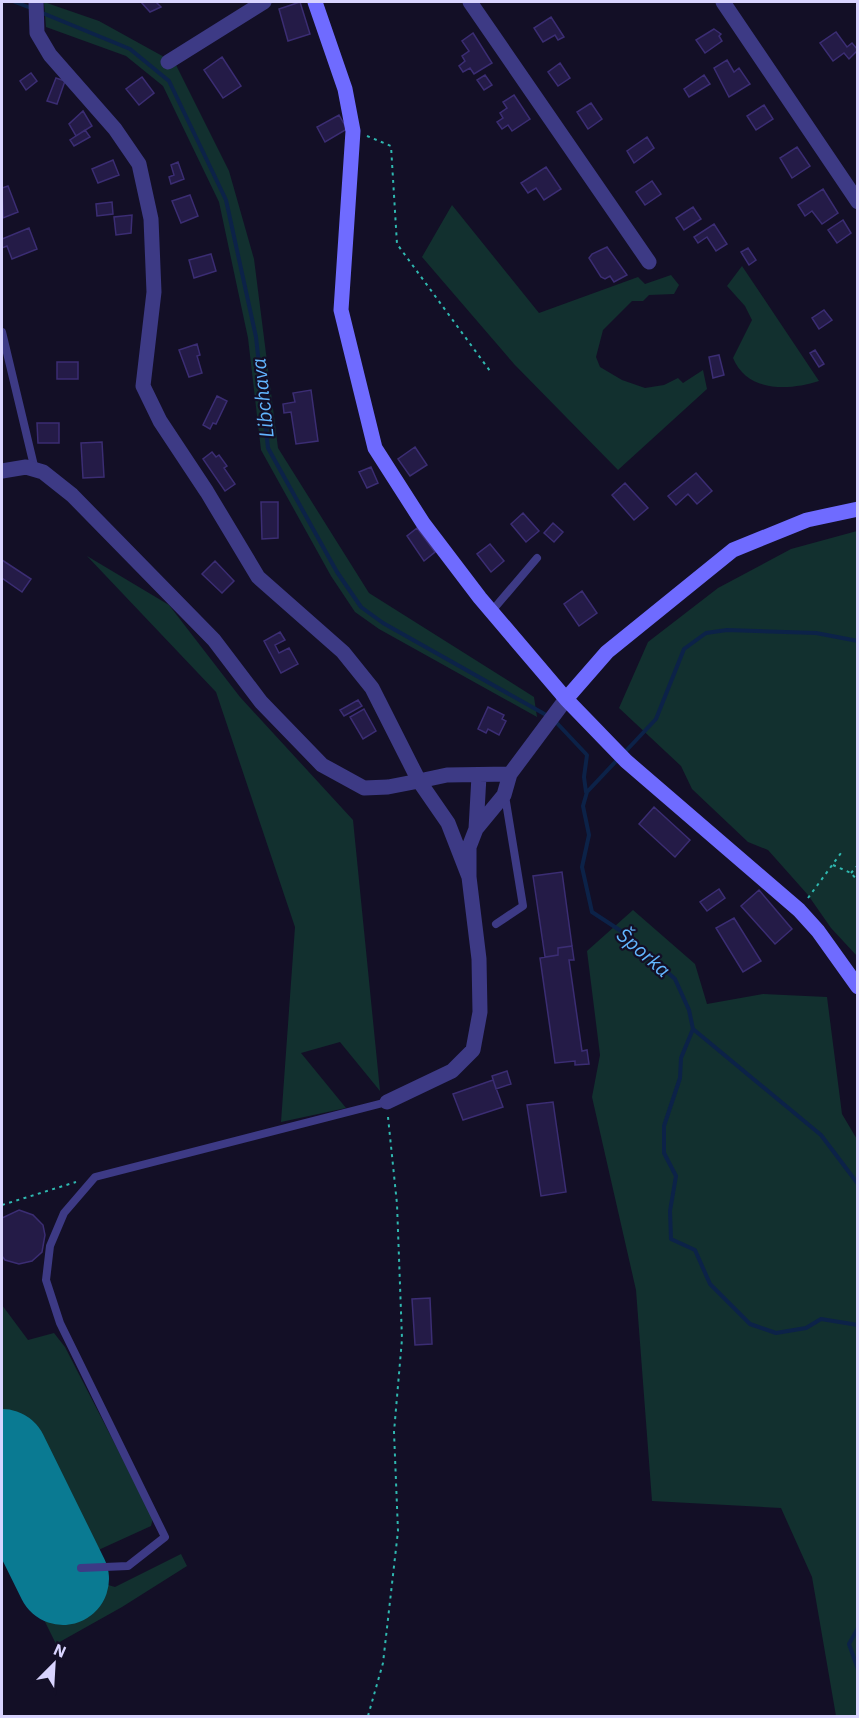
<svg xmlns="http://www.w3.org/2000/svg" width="859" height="1718" font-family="'IBM Plex Sans',sans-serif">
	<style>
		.green { fill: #12302f }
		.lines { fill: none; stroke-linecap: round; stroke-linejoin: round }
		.stream { stroke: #0c2248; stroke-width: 4 }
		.runway { stroke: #0a7a92; stroke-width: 92 }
		.building { fill: #241b47; stroke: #3b2d73; stroke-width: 1.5 }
		.path { stroke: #2fb8b0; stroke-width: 2; stroke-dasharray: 3 4.5; stroke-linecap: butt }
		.lane { stroke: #3d3a85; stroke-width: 8 }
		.street { stroke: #3d3a85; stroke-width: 15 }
		.secondary { stroke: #6f6bff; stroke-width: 15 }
		.labels { text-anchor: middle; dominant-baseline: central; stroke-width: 4.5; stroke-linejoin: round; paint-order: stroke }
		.water-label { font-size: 20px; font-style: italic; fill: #62b6ff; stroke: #130f26 }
	</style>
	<rect width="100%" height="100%" fill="#130f26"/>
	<!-- green -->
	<path class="green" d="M44 2 99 21 175 63 229 171 254 259 278 448 369 593 534 697 537 717 379 629 355 612 331 576 261 450 248 338 219 202 163 86 126 56 46 27Z
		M452 205 539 313 638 277 645 284 671 275 679 285 674 294 649 295 643 301H632L603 330 596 357 600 367 622 380 645 388 664 385 678 378 683 383 703 370 707 389 618 470 514 364 422 257Z
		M742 266 819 381C788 391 747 392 733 358L752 320 745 306 727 286Z
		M857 531H858L857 956 831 928 808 895 768 850 748 842 692 789 681 766 619 708 648 642 718 588 791 549Z
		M87 556 169 605 240 697 353 820 380 1091 340 1042 301 1053 346 1108 281 1122 295 927 216 692Z
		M633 910 695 964 707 1004 763 994 827 997 842 1114 858 1141 857 1716H836L812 1577 781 1508 652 1501 636 1290 592 1097 600 1055 587 951Z
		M2 1305 28 1340 54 1333 65 1347 153 1518 151 1526 94 1552 61 1542 2 1421Z
		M2 1489 51 1589 78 1576 115 1587 181 1554 187 1566 122 1607 56 1644 2 1535Z"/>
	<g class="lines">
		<!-- stream -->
		<path class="stream" d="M15 2 31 8
			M40 12 130 49 169 81 226 200 256 337 268 448 337 572 361 607 383 623 548 716
			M554 720 587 755 584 777 586 792
			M624 753 656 719 684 649 706 633 727 630 816 633 858 641
			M619 758 587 792 583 806 589 835 582 867 592 912 621 931 675 979 689 1010 693 1029 681 1058 680 1078 664 1126V1153L676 1176 670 1211 671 1239 695 1250 710 1284 750 1324 776 1333 806 1328 821 1319 858 1325
			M693 1029 821 1135 858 1184
			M858 1628 849 1644 858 1669"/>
		<!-- runway -->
		<path class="runway" d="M2 1455 63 1579"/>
	</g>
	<!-- building -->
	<path class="building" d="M141 2H156L161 7 150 12Z
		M300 2 310 34 288 41 279 9Z
		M551 17 564 37 558 40 555 35 543 42 534 28Z
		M714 29 721 34 719 36 722 41 705 53 696 40Z
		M836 32 847 47 852 43 858 50 849 59 844 53 833 61 820 43Z
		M473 33 492 63 474 74 470 68 463 72 459 66 465 61 462 56 469 51 462 41Z
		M222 57 241 86 223 98 204 70Z
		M727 60 734 72 739 68 750 84 729 97 714 68Z
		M560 63 570 78 558 86 548 72Z
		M31 73 37 81 26 90 20 81Z
		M485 75 492 85 484 90 477 80Z
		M704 75 710 84 689 97 684 89Z
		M142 77 154 93 139 105 126 89Z
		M56 78 65 81 57 104 47 101Z
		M514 95 530 119 512 131 508 125 502 129 497 122 503 118 500 113 507 108 503 102Z
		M591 103 602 119 588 129 577 112Z
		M764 105 773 119 756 130 747 116Z
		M83 111 92 126 76 136 69 124Z
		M339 115 347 129 325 142 317 127Z
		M85 130 90 137 74 146 70 140Z
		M647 137 654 148 634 163 627 151Z
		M797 147 810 166 792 178 780 158Z
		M113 160 119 175 98 183 92 169Z
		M178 162 184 179 171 184 169 177 174 175 171 165Z
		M546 167 561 189 544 200 536 188 528 193 521 183Z
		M652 181 661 194 645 205 636 192Z
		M8 186 18 212 3 218 2 188Z
		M823 189 838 213 822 224 812 211 805 216 798 205Z
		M190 195 198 216 181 223 172 201Z
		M112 202 113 214 97 216 96 204Z
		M693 207 701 219 684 230 676 218Z
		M132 215 131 233 116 235 114 217Z
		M843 220 851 233 837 243 828 230Z
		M714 224 727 244 716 251 707 237 698 243 694 237Z
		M29 228 37 249 12 259 7 246 2 248V239Z
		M607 247 627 275 614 282 610 276 605 279 601 277 589 258 592 254Z
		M748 248 756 260 749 265 741 252Z
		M211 254 216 271 194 278 189 260Z
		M824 310 832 320 819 329 812 318Z
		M197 344 200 355 197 356 202 373 189 377 179 350Z
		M815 350 824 364 819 367 810 353Z
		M719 355 724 375 713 378 709 357Z
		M57 362H78V379H57Z
		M311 390 318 441 296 444 291 412 284 413 283 404 295 402 293 393Z
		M217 396 227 401 216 424 213 423 210 429 203 425Z
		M37 423H59V443H38Z
		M102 442 104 477 83 478 81 443Z
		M415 447 427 465 410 476 398 459Z
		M212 452 216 457 219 455 227 466 224 468 235 484 225 491 203 459Z
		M371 467 378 483 367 488 359 472Z
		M696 473 712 491 697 504 688 494 676 505 668 496Z
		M625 483 648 508 634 520 612 495Z
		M261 502H278V538L262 539Z
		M523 513 539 531 526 542 511 524Z
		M553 523 563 532 554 542 544 533Z
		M417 528 435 552 424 561 407 536Z
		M490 544 504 561 491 572 477 554Z
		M2 560 31 579 22 592 2 578Z
		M215 561 234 581 222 593 202 574Z
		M582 591 597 613 579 626 564 604Z
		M280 632 285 640 275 645 279 653 289 648 298 664 281 673 264 641Z
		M358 700 362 706 344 716 340 710Z
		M488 707 504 715 502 719 506 721 499 735 488 729 486 733 478 729Z
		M364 709 376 731 363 739 350 717Z
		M654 807 690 840 675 857 639 824Z
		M562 872 572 946 558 948V955L545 957 533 876Z
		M719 889 725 898 707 911 700 902Z
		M759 890 792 929 775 944 741 906Z
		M734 918 761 961 743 972 716 928Z
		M572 946 574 960H569L582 1051 587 1050 589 1064 575 1065V1061L555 1063 540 958 558 955V948Z
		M507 1071 511 1084 496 1089 492 1076Z
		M493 1080 503 1107 463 1120 453 1094Z
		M553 1102 566 1192 541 1196 527 1105Z
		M19 1210 33 1215 43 1225 45 1235 42 1252 32 1261 19 1264 5 1260 2 1256V1218Z
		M430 1298 432 1344 415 1345 412 1299Z"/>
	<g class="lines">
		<!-- path -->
		<path class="path" d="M367 136 391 146 397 244 490 371
			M833 865 851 873 858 881
			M851 873 858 865
			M808 898 841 853
			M2 1205 76 1182
			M368 1716 383 1663 398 1531 394 1432 402 1339 397 1204 388 1117"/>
		<!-- lane -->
		<path class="lane" d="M2 332 35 470
			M491 612 537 558
			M496 924 523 906 505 796
			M81 1568 128 1566 165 1537 60 1323 46 1280 50 1246 64 1213 95 1177 387 1102"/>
		<!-- street -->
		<path class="street" d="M36 2 37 33 50 55 115 129 139 164 151 219 154 292 143 386 160 421 207 492 258 577 343 652 372 688 419 781 447 775 510 774 566 699
			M470 2 649 262
			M723 2 858 202
			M168 62 264 2
			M2 471 26 467 43 472 72 495 214 640 261 702 322 765 364 788 388 787 419 781 448 823 469 877
			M476 829 504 795 510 774
			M387 1102 452 1071 473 1050 480 1012 479 959 469 877V847L476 829 479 776"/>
		<!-- secondary -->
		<path class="secondary" d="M315 2 345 89 353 131 341 310 375 448 423 523 480 598 566 699 626 761 799 910 818 931 858 987
			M566 699 607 652 733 550 807 520 858 509"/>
	</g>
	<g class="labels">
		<!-- water labels -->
		<g class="water-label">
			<text transform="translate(262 398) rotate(-96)">Libchava</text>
			<text transform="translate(644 952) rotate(41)">Šporka</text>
		</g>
	</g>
	<!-- border -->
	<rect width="859" height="1718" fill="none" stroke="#d9d4ff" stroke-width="6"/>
	<!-- north arrow -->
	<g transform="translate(54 1664) rotate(24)" stroke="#130f26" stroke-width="4.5" paint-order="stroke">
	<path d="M0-4.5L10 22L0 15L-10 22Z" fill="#d9d4ff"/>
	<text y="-9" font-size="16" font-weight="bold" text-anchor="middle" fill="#d9d4ff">N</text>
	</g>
</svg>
